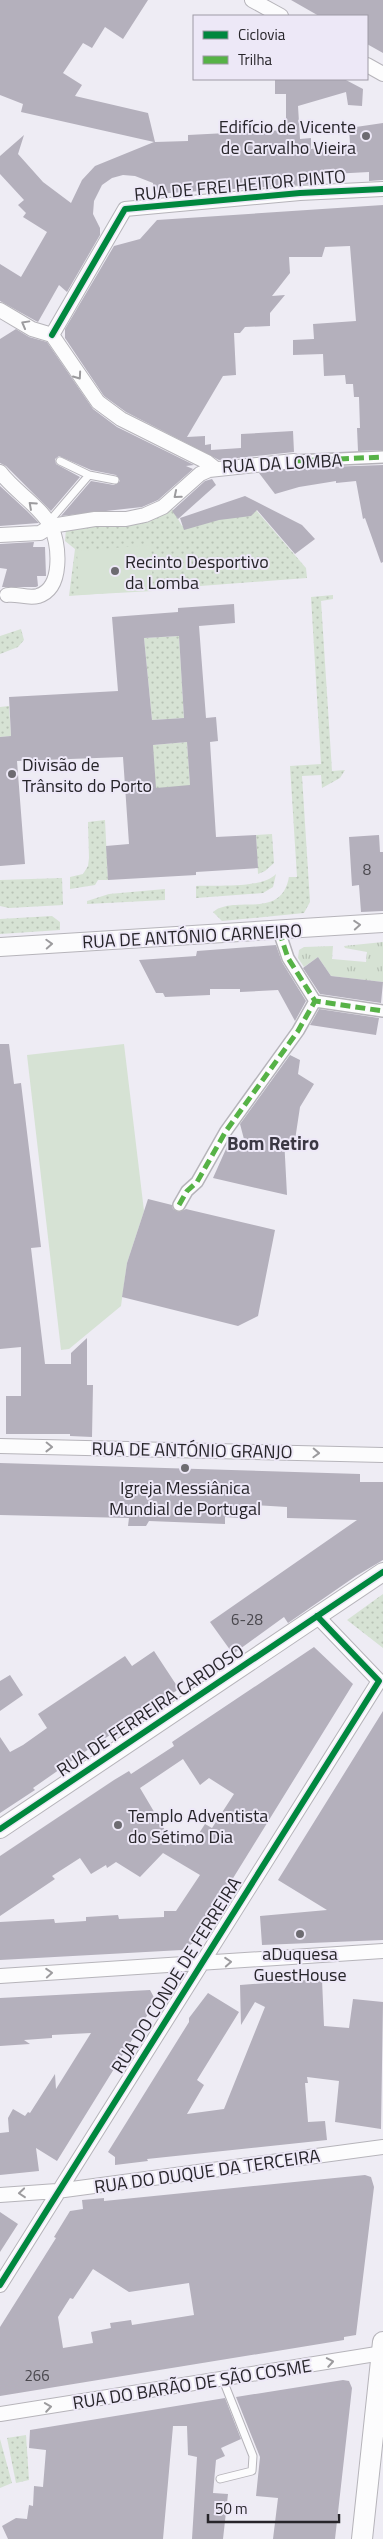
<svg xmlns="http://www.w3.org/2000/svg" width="383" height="2539" font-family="'Titillium Web',sans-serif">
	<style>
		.grass { fill: url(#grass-tufts) }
		.garden { fill: url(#garden-dots) }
		.pitch { fill: #d6e2d4 }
		.building { fill: #b4b0bc; fill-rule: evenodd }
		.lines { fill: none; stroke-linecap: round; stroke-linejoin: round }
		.service-casing { stroke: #b6b4ba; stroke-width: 9 }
		.pedestrian-casing { stroke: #b6b4ba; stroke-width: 14 }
		.minor-casing { stroke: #b6b4ba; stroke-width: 16 }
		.tertiary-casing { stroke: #b6b4ba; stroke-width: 20 }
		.secondary-casing { stroke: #b6b4ba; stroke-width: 22 }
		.service { stroke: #fcfcfd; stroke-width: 7 }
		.pedestrian { stroke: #fcfcfd; stroke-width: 11 }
		.minor { stroke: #fcfcfd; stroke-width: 14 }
		.tertiary { stroke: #fcfcfd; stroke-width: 18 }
		.secondary { stroke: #fcfcfd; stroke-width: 20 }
		.quiet { stroke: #56b246; stroke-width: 5; stroke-dasharray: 10 5; stroke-linecap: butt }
		.cycleway-casing { stroke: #ede8f7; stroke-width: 9 }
		.cycleway { stroke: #00873e; stroke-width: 6 }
		.oneway { stroke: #9c9b9e }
		.poi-dot { fill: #6d6b71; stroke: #ede8f7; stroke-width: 2 }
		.labels { text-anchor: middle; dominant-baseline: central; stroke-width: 4; stroke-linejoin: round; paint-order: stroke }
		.number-label { font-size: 15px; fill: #4a484e }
		.poi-label { font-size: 18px; fill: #27252a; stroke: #ede8f7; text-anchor: start }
		.street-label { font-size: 18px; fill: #27252a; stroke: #ede8f7 }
		.neighbourhood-label { font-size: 19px; font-weight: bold; fill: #3b3843; stroke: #ede8f7 }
	</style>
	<defs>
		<pattern id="grass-tufts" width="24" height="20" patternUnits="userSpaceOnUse" patternTransform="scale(1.25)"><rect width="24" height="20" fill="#d6e2d4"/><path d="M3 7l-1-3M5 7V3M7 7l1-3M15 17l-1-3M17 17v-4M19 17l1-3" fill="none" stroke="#b8c2b6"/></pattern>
		<pattern id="garden-dots" width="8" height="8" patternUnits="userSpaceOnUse" patternTransform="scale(1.25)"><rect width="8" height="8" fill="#d6e2d4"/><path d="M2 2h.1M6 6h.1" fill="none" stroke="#b8c2b6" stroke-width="1.8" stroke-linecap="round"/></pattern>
	</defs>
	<rect width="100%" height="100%" fill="#eeecf4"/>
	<!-- grass -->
	<path class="grass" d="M383 942V982L331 976 318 957 304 967 298 958 299 950 304 947 333 946 332 959 366 962 367 952 345 948 344 946Z"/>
	<!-- garden -->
	<path class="garden" d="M170 505 182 526 256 510 306 568 307 578 69 596 75 549 65 541 66 529 121 524Z
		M333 595V599L321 601 332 771 345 770 340 778 322 788 321 775 302 776 310 902 304 913 222 921 213 912C235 894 281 921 289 877H297L290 766 321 764 311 597Z
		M21 629 24 640 18 647 0 654V636Z
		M179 636 184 718 152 720 144 638Z
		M9 706 11 736 0 737V707Z
		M187 742 190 785 154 842 153 745Z
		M105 820 108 880H98L95 885 70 889V877L83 874 88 866 89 858 88 822Z
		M272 834 274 863 265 871 258 874 256 835Z
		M276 874 273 887 263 893 196 898V886C217 885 262 889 276 874Z
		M62 878 63 905 9 908 0 906V880Z
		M165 889V900L87 904V901L109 894Z
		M52 916 60 922V930L0 934V919Z
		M383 1594V1648L347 1620Z
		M26 2435 29 2480 16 2483 7 2438Z
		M0 2439 12 2483 0 2488Z"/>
	<!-- pitch -->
	<path class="pitch" d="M151 545 153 591 79 595 77 551Z
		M124 1044 144 1211 127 1263 121 1306 69 1349 61 1350 27 1055Z"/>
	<!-- building -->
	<path class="building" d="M0 0H148L123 39 105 27 92 48 83 43 63 73 82 85 75 96 148 113 155 142 188 141V135L286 130V94H275V79H344L363 89 362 106 348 105 346 92 298 106 300 139 311 138V149L350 144 349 128 383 123V180L369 181V172L313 175V184L154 194 153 183 135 176 123 175 112 178 102 185 94 201 93 214 100 228V235L67 292 59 285 38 322 36 321 0 301V264L21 277 47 232 23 217 26 213 18 205 24 200 0 174V156L24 135 18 154 43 182 71 203 82 180 95 166 154 142 21 112 23 104 0 95Z
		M291 0H383V53L367 44V16H319Z
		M383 205V450L358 451 357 428H360L359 397H354L353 384H346L345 375 324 376 323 354 293 355V340L314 339 313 324 356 321 350 246 325 247 322 257H289L290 273 272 296 285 295 270 313V326L245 327 240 333H234L236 375 223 376 187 437 205 436V445L211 444V450L241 448V434L293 431 294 452 219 460 126 412 104 396 65 338V329L114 246 140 239 157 220Z
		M16 329 29 337 47 342 93 409 117 427 194 465 186 466 193 469 158 500 142 507 61 516 91 481 114 485 120 481 116 475 91 470 59 456 55 459 56 464 80 477 51 511 6 466 0 463V339Z
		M383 465V562L381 563 365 518 363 519 356 481 336 483V481L299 487 275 494 259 473 299 468Z
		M212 479 216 485 178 519 172 511 205 481Z
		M0 486 27 511 39 523 0 526Z
		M245 496 302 525 315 539 295 554 257 510 251 516 219 520 184 530 180 518Z
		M34 542 33 547H45L46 576H37L38 586 36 587H2L7 569 0 568V544Z
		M234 604 235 623 199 626 206 718 216 717 218 741 210 742 216 837 256 835 258 868 196 872V875L108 880 106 846 129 844 123 757 17 761 25 864 0 866V737L11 736 9 697 118 691 112 617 178 612V608ZM179 636 184 718 152 720 144 638ZM187 742 190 785 156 788 153 745Z
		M379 835 380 852H383V911L361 912 359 885 352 886 349 837Z
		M276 945 282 962 306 1001 295 1021 278 990 240 992V989H210V995L165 997 163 993H156L139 960 196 956 197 951Z
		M318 957 331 976 383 982 381 1003 320 994 303 968Z
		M319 1009 379 1018 376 1035 310 1025Z
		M0 1044H9L14 1084 21 1083 41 1247 31 1248 45 1364H71V1353L87 1338V1385H93L92 1437 70 1436V1434H6V1396H21V1347L0 1349Z
		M290 1055 300 1060 298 1074 314 1084 300 1107 295 1140 284 1138 287 1195 213 1178 230 1140 245 1143 240 1124Z
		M148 1199 172 1205 173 1209 179 1212 186 1209 275 1230 258 1316 238 1326 122 1297 127 1263Z
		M0 1463 360 1474V1482H383V1560L356 1576 288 1623 284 1617 233 1654 210 1622 357 1520 287 1518V1507L253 1505V1510L242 1509V1518L225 1517V1524L149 1521 146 1526H128L129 1518 0 1515Z
		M314 1647 353 1684 193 1943 182 1950 0 1960V1922L54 1919 55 1923 71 1922 86 1921V1917L118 1915 119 1919 164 1917V1911H176L200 1875 163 1853 140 1877 116 1862 107 1868 106 1865 91 1874 80 1858 52 1876 55 1879 0 1916V1856L114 1780 129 1771 131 1774 174 1746 172 1742ZM183 1759 200 1785 209 1778 234 1794 212 1828 205 1824 192 1844 188 1842 186 1846 169 1837 140 1788Z
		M154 1651 179 1689 86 1751 33 1788 35 1790 0 1813V1737L10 1752 23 1745 47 1728 38 1714 125 1656 132 1666Z
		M10 1675 23 1695 0 1711V1681Z
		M383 1711V1940L262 1945 260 1916 327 1910 278 1880Z
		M322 1979 324 2026 349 2028 353 1999 383 2002 381 2129 335 2122 339 2081 307 2077 308 2083H305L308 2122 325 2121 327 2140 147 2159 148 2161 115 2165V2157L108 2152 189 2022V2018L208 1993 239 2012 197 2080 204 2085 187 2114 224 2109 228 2099 265 2007 255 2002 241 2025 240 1985Z
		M150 1990 156 2001 57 2161 36 2148 39 2171 0 2175V2133L9 2132 8 2118 13 2109 25 2116 28 2112 30 2113 55 2074 56 2089 91 2033 52 2035V2038L24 2040 30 2044 0 2046V1998Z
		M365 2175 371 2177 374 2187 356 2335 344 2337V2340L0 2396V2327L56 2238 54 2237 70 2211 83 2209 82 2200 104 2198V2201ZM93 2269 129 2292 189 2283 194 2315 132 2325 131 2320 110 2323 111 2328 91 2332 93 2343 63 2348 58 2317 70 2298 73 2299Z
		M0 2212 18 2224 0 2252Z
		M343 2380 349 2381 352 2388 335 2539H273L278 2498 256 2496 260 2457 236 2397Z
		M225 2398 241 2439 221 2448 225 2456 216 2460 213 2493 228 2494 223 2539H192L197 2457 188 2455 187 2426H173L163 2539H8L2 2526 16 2518 27 2519 29 2505 33 2506 34 2486 43 2487 46 2450 29 2448 30 2430Z"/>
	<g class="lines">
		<defs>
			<path id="service" d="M60 461 89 475 115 480
				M52 524 53 517 89 475
				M220 2479 252 2471 253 2456 223 2380"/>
			<path id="pedestrian" d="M294 461 383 457
				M279 931 288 958 315 1001 383 1011
				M179 1205 187 1191 197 1182 226 1131 298 1031 315 1001"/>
			<path id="minor" d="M252 0 281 16
				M367 65 383 74
				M0 310 32 329 52 335 98 402 121 419 207 462 216 469
				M52 335 125 209 300 193 383 189
				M0 472C15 492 39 505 51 526L95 519H126L145 515 163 507 200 474 209 470 294 461
				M0 535 40 533 51 526C59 545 64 588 38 596 27 599 17 593 7 595
				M0 1446 383 1455
				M0 1976 383 1951
				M0 2195 57 2191 383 2147
				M0 2285 379 1681 317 1616
				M0 2414 383 2353"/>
			<path id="tertiary" d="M0 947 383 923
				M0 1829 383 1572"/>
			<path id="secondary" d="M362 2539 383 2342"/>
		</defs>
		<!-- service casing -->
		<use href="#service" class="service-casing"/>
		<!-- pedestrian casing -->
		<use href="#pedestrian" class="pedestrian-casing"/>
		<!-- minor casing -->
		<use href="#minor" class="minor-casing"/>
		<!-- tertiary casing -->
		<use href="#tertiary" class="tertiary-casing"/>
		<!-- secondary casing -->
		<use href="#secondary" class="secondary-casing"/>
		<!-- service -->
		<use href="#service" class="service"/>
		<!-- pedestrian -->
		<use href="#pedestrian" class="pedestrian"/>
		<!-- minor -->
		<use href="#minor" class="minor"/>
		<!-- tertiary -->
		<use href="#tertiary" class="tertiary"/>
		<!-- secondary -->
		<use href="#secondary" class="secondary"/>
		<!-- quiet -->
		<path class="quiet" d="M294 461 383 457
			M279 931 288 958 315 1001 383 1011
			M179 1205 187 1191 197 1182 226 1131 298 1031 315 1001"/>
		<defs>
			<path id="cycleway" d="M52 335 125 209 300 193 383 189
				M0 1829 383 1572
				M0 2285 379 1681 317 1616"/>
		</defs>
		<!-- cycleway casing -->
		<use href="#cycleway" class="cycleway-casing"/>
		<!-- cycleway -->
		<use href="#cycleway" class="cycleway"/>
	</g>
	<!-- one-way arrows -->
	<defs><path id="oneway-chevron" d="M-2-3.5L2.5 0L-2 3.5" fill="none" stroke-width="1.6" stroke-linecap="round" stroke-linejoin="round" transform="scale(1.25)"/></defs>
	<g class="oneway">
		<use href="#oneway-chevron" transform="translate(25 324) rotate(-151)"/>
		<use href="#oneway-chevron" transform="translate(78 376) rotate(55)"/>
		<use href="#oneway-chevron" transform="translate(177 495) rotate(140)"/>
		<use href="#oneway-chevron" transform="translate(32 505) rotate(-138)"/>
		<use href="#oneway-chevron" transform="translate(357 925) rotate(-4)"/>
		<use href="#oneway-chevron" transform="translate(49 944) rotate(-3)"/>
		<use href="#oneway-chevron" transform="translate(49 1447) rotate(1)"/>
		<use href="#oneway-chevron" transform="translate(316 1453) rotate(2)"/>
		<use href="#oneway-chevron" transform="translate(228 1962) rotate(-4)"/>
		<use href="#oneway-chevron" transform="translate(49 1973) rotate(-4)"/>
		<use href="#oneway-chevron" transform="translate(22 2193) rotate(175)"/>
		<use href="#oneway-chevron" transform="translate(330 2362) rotate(-10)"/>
		<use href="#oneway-chevron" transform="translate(48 2407) rotate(-9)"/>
	</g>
	<!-- markers -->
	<g class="poi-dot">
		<circle cx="366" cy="136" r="5"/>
		<circle cx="115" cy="571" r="5"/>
		<circle cx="12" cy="774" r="5"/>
		<circle cx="185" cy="1468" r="5"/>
		<circle cx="118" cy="1825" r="5"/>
		<circle cx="300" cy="1934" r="5"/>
	</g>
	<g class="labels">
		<!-- number labels -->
		<g class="number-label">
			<text x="367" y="869">8</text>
			<text x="247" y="1619">6-28</text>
			<text x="37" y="2375">266</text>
		</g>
		<!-- poi labels -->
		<g class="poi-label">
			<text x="356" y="126" text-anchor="end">Edifício de Vicente<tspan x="356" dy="21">de Carvalho Vieira</tspan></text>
			<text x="125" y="561">Recinto Desportivo<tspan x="125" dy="21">da Lomba</tspan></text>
			<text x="22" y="764">Divisão de<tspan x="22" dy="21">Trânsito do Porto</tspan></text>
			<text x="185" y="1487" text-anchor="middle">Igreja Messiânica<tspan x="185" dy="21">Mundial de Portugal</tspan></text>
			<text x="128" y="1815">Templo Adventista<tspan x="128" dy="21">do Sétimo Dia</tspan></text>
			<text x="300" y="1953" text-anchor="middle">aDuquesa<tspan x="300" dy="21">GuestHouse</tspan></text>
		</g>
		<!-- street labels -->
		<g class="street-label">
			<text transform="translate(240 185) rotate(-5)">RUA DE FREI HEITOR PINTO</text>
			<text transform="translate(282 463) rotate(-3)">RUA DA LOMBA</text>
			<text transform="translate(192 936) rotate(-3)">RUA DE ANTÓNIO CARNEIRO</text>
			<text transform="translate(192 1450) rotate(1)">RUA DE ANTÓNIO GRANJO</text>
			<text transform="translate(150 1710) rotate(-34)">RUA DE FERREIRA CARDOSO</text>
			<text transform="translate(176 1975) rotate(-58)">RUA DO CONDE DE FERREIRA</text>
			<text transform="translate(207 2171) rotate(-8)">RUA DO DUQUE DA TERCEIRA</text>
			<text transform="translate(192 2384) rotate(-9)">RUA DO BARÃO DE SÃO COSME</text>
		</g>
		<!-- neighbourhood labels -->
		<g class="neighbourhood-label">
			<text x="273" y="1142">Bom Retiro</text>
		</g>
	</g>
	<!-- legend -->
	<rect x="193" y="15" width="175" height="65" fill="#ede8f7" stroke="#9e9aa5"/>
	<rect x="203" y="31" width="25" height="8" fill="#00873e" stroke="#9e9aa5"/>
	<text x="238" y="40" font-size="15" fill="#27252a">Ciclovia</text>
	<rect x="203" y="56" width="25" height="8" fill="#56b246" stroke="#9e9aa5"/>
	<text x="238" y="65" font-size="15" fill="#27252a">Trilha</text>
	<!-- scale -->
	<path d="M208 2514v8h131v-8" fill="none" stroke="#27252a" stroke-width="2.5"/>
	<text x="215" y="2514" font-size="15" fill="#27252a" stroke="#ede8f7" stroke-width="4" paint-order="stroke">50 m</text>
</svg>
